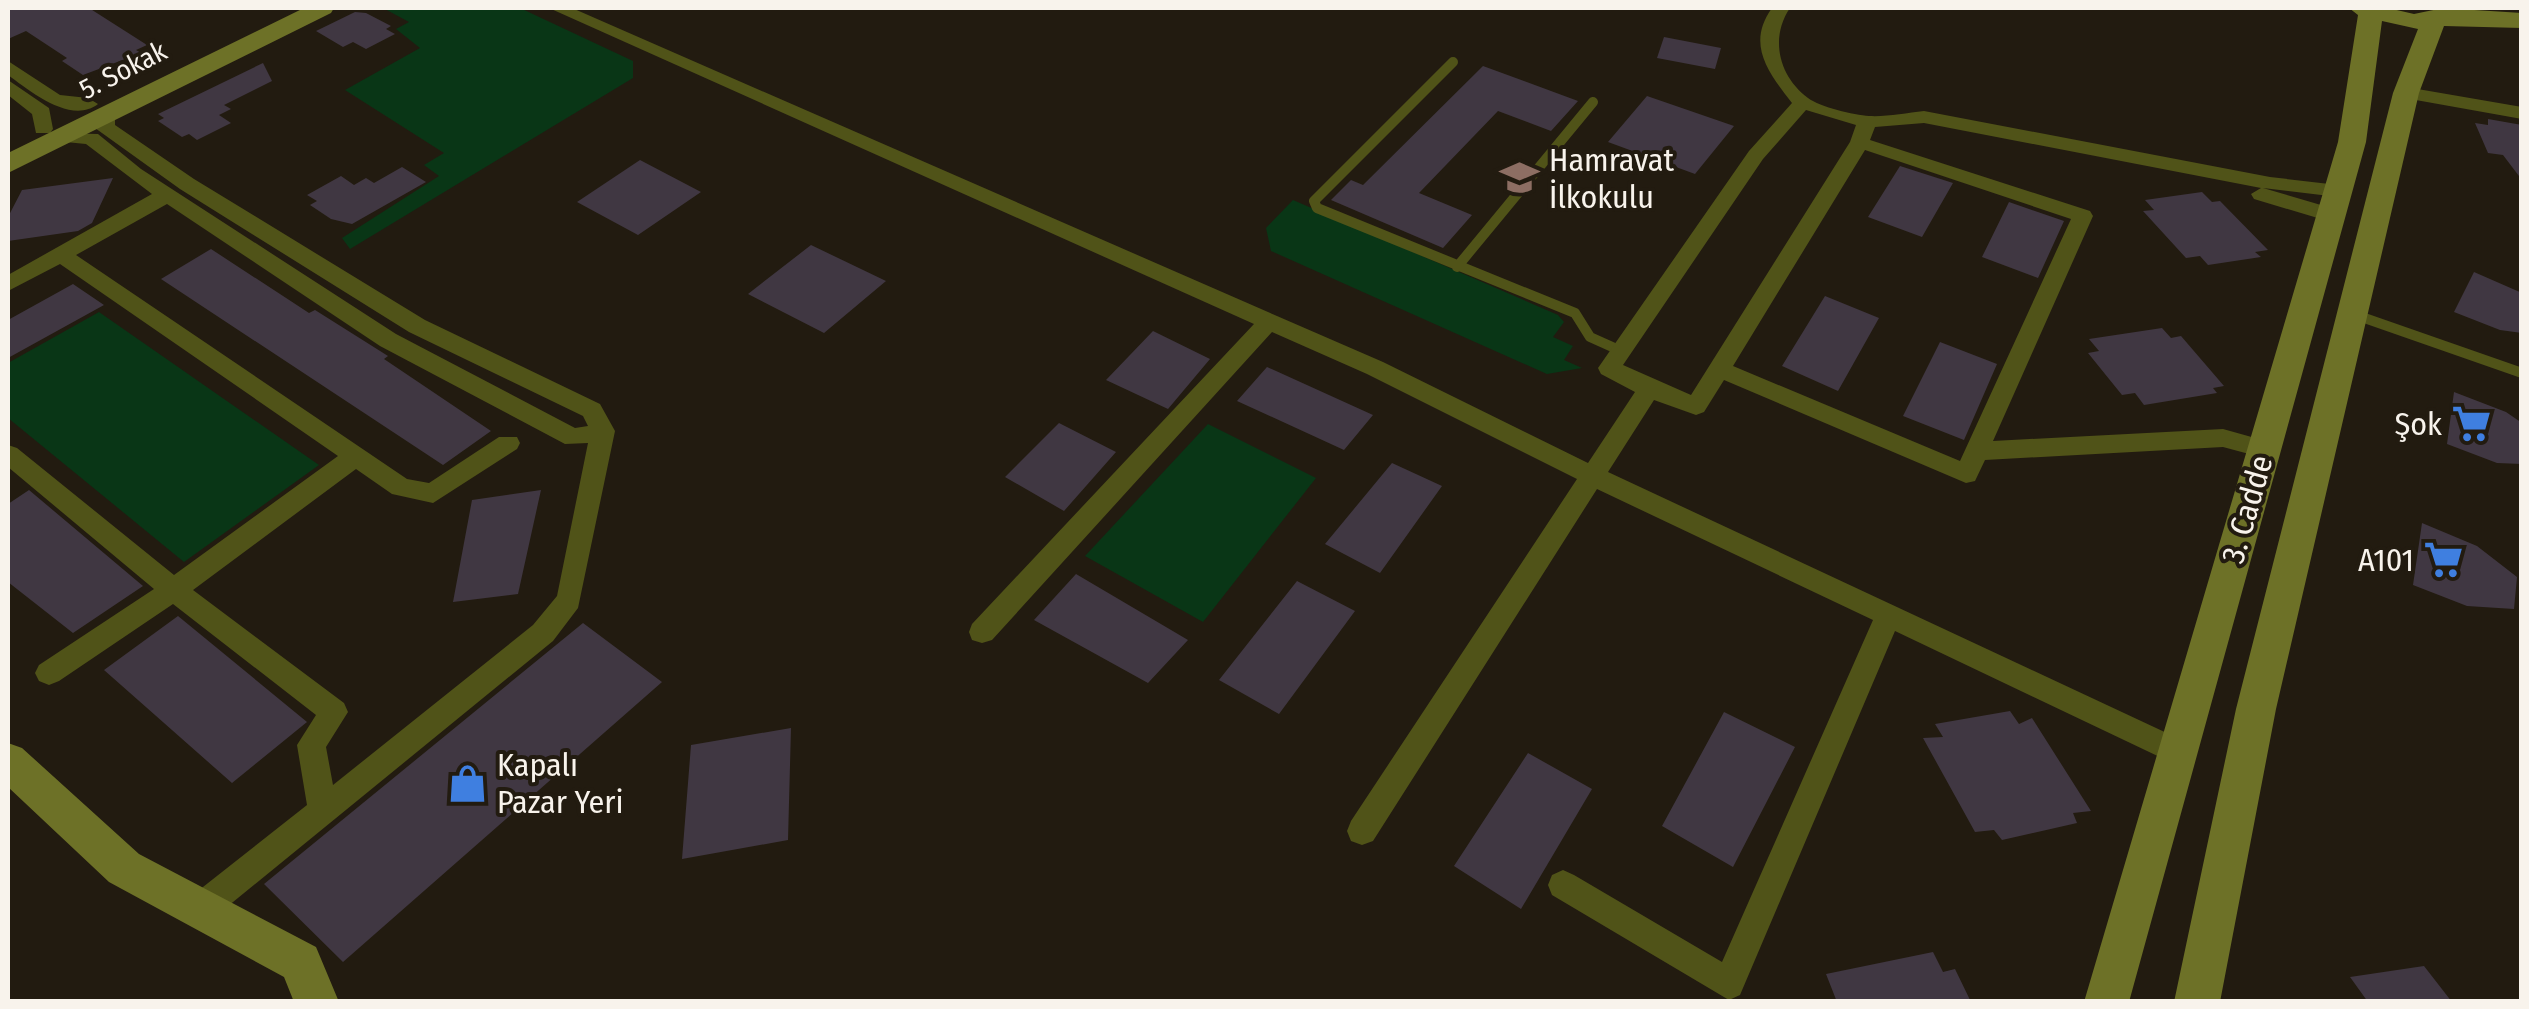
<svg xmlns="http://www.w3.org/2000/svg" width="2529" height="1009" font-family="'Fira Sans Condensed',sans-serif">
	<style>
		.green { fill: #093616 }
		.building { fill: #403742 }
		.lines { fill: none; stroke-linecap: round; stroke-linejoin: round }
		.lane { stroke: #505318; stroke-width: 10 }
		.street { fill: #505318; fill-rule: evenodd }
		.secondary { fill: #6d7127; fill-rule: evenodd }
		.labels { text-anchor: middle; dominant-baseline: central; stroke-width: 8; stroke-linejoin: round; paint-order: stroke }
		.far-street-label { font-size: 28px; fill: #f8f3ec; stroke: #221b10 }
		.poi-label { font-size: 32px; fill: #f8f3ec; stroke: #221b10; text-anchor: start }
		.street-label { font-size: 32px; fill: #f8f3ec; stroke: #221b10 }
	</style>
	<rect width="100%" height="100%" fill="#221b10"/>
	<!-- green -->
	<path class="green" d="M368 8H520L633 61V78L350 249 342 238 439 176 424 165 444 153 345 90 420 48 396 29 409 22 383 8 364 9Z
		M1293 200 1558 315 1564 322 1553 337 1573 346 1564 360 1582 368 1547 374 1271 251 1266 228Z
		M99 312 319 465 184 562 8 418V363Z
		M1208 424 1316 478 1203 622 1085 556Z"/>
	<!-- building -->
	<path class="building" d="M8 8H89L147 45 136 50 141 53 83 75 62 61 67 58 26 31 8 39Z
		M355 12 366 13 391 26 386 29 395 34 366 49 353 42 343 47 316 31Z
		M1664 37 1721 48 1715 69 1657 58Z
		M263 63 272 81 224 105 231 109 219 115 231 123 197 140 189 134 182 137 158 121 164 118 158 114Z
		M1483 66 1578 101 1551 131 1498 111 1419 193 1472 215 1443 248 1331 200 1351 180 1363 185Z
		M1647 96 1734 126 1695 174 1608 142Z
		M2488 119 2522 125V180L2503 155 2488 153 2475 123 2488 125Z
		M640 160 701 192 638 235 577 202Z
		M1900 166 1953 183 1922 237 1868 217Z
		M402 167 426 182 352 224 331 219 310 205 317 201 307 195 341 176 354 185 366 178 374 183Z
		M113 178 92 223 78 231 8 241V217L22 190Z
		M2202 192 2212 202 2220 201 2268 250 2255 252 2261 257 2208 265 2200 256 2186 258 2143 211 2154 210 2145 200Z
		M2009 202 2064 221 2038 278 1982 257Z
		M811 245 886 281 824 333 748 294Z
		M211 249 309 313 315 310 388 356 384 359 491 431 443 465 161 279Z
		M2474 272 2522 293V333L2500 330 2454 312Z
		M73 284 104 305 8 358V320Z
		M1825 296 1879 318 1838 391 1782 366Z
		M2162 328 2171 338 2181 336 2224 386 2213 388 2217 393 2144 405 2135 393 2122 395 2088 353 2099 351 2089 339Z
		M1153 331 1210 359 1168 409 1106 380Z
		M1940 342 1997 364 1964 440 1903 416Z
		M1267 367 1373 415 1344 450 1237 401Z
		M2454 392 2506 412 2522 423V464L2497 463 2447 444Z
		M1059 423 1116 452 1064 511 1005 477Z
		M1392 463 1442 486 1380 573 1325 544Z
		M29 490 143 586 73 633 8 582V504Z
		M541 490 518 594 453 602 472 500Z
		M2422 523 2477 546 2517 577 2514 609 2467 606 2413 585Z
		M1076 574 1188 640 1148 683 1034 620Z
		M1297 581 1355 611 1279 714 1219 680Z
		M178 616 307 722 232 783 104 670Z
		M583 623 662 682 343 962 264 884Z
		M2010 711 2019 724 2032 718 2091 811 2073 813 2077 823 2002 840 1994 830 1975 832 1923 738 1943 737 1935 724Z
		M1724 712 1795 747 1733 867 1662 826Z
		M791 728 788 840 682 859 691 745Z
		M1528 753 1592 789 1521 909 1454 866Z
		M1933 952 1943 972 1955 969 1971 1002H1837L1826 974Z
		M2424 966 2452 1002H2368L2350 977Z"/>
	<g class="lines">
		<!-- lane -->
		<path class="lane" d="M1453 62 1314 201 1317 208 1575 313 1590 337 1619 350
			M1457 267 1593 102
			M2353 314 2522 373"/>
		<!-- street -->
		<path class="street" d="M549 8H572L1277 316 1383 362 1588 463 1635 392 1601 374 1598 368 1749 151 1792 103C1768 72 1746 44 1772 8H1790C1770 37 1778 76 1808 98 1820 107 1854 115 1869 116 1886 117 1906 113 1924 111L2270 177 2338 185 2348 191 2338 197 2263 188 2338 210 2341 215 2331 222 2254 199 2251 194 2261 188 1924 123 1875 127 1870 140 2090 211 2093 216 1993 441 2223 429 2273 443 2276 449 2273 455 2264 458 2223 447 1985 460 1975 481 1966 483 1724 380 1704 412 1696 415 1654 400 1608 472 2186 742 2190 751 2186 760 2176 764 2166 760 1895 631 1740 995 1729 1000 1552 895 1548 885 1552 875 1563 870 1574 875 1722 962 1873 620 1597 489 1373 841 1362 845 1351 841 1347 831 1351 821 1577 479 1367 374 1272 332 992 640 982 643 972 640 969 632 972 624 1254 324ZM1806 110 1856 125 1850 142 1691 395 1623 365 1763 159ZM1865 150 2071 219 1960 461 1733 366Z
			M8 61 60 95 88 98 98 104C71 125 30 91 8 75Z
			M8 80 49 108 53 129 50 133H36L32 114 8 95Z
			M2406 87 2522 107V119L2399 97V89Z
			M105 110 115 116V125L194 179 425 320 600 404 615 431 578 608 553 641 211 920 200 924 189 920 185 909 189 898 307 805 297 745 316 715 173 604 59 681 49 685 39 681 35 673 39 665 154 589 8 467V445L17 448 174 575 338 456 60 264 8 291V275L152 194 86 144 55 141V133L98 134 141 169 396 334 575 428 588 426 583 416 409 332 180 189 95 128V116ZM167 204 380 346 565 444 588 443 557 596 533 625 333 785 326 747 348 712 344 703 193 590 356 469 392 494 433 503 517 449 520 443 517 437H499L429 483 407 479 76 255Z"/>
		<!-- secondary -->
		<path class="secondary" d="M304 8H334L331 13 8 173V153Z
			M2349 8H2388L2414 14 2443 8 2522 13V28L2444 26 2419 93 2276 709 2220 1002H2174L2236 709 2393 93 2418 29 2382 21 2366 142 2129 1002H2084L2338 142 2358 15Z
			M8 743 22 748 139 854 316 947 339 1002H294L284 977 109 882 8 787Z"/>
	</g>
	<!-- icons -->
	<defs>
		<symbol id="school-bare" viewBox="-9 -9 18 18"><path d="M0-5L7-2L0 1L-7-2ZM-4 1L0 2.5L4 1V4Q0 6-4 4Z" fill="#8d6e63" stroke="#221b10" stroke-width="2.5" paint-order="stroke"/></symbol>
		<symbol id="supermarket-bare" viewBox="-9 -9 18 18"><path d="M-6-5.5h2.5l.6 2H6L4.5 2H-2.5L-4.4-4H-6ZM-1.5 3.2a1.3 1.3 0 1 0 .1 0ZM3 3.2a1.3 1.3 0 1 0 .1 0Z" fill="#3f7fe0" stroke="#221b10" stroke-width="2.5" paint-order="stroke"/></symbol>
		<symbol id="shop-bare" viewBox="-9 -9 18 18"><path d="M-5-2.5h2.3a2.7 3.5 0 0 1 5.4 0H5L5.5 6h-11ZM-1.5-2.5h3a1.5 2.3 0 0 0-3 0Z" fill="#3f7fe0" stroke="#221b10" stroke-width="2.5" paint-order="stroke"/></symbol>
	</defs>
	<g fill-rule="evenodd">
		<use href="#school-bare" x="1492" y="150" width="55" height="55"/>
		<use href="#supermarket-bare" x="2444" y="396" width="55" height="55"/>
		<use href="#supermarket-bare" x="2416" y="532" width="55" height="55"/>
		<use href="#shop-bare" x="440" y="756" width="55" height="55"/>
	</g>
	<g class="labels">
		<!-- far-street labels -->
		<g class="far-street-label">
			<text transform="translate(123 70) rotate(-27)">5. Sokak</text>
		</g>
		<!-- poi labels -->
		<g class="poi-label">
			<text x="1549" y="160">Hamravat<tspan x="1549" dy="37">İlkokulu</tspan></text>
			<text x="2442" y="424" text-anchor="end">Şok</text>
			<text x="2414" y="560" text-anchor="end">A101</text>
			<text x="497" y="765">Kapalı<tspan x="497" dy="37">Pazar Yeri</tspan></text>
		</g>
		<!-- street labels -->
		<g class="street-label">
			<text transform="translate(2247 509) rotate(-74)">3. Cadde</text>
		</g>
	</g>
	<!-- border -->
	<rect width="2529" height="1009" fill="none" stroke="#f8f3ec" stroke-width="20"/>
</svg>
